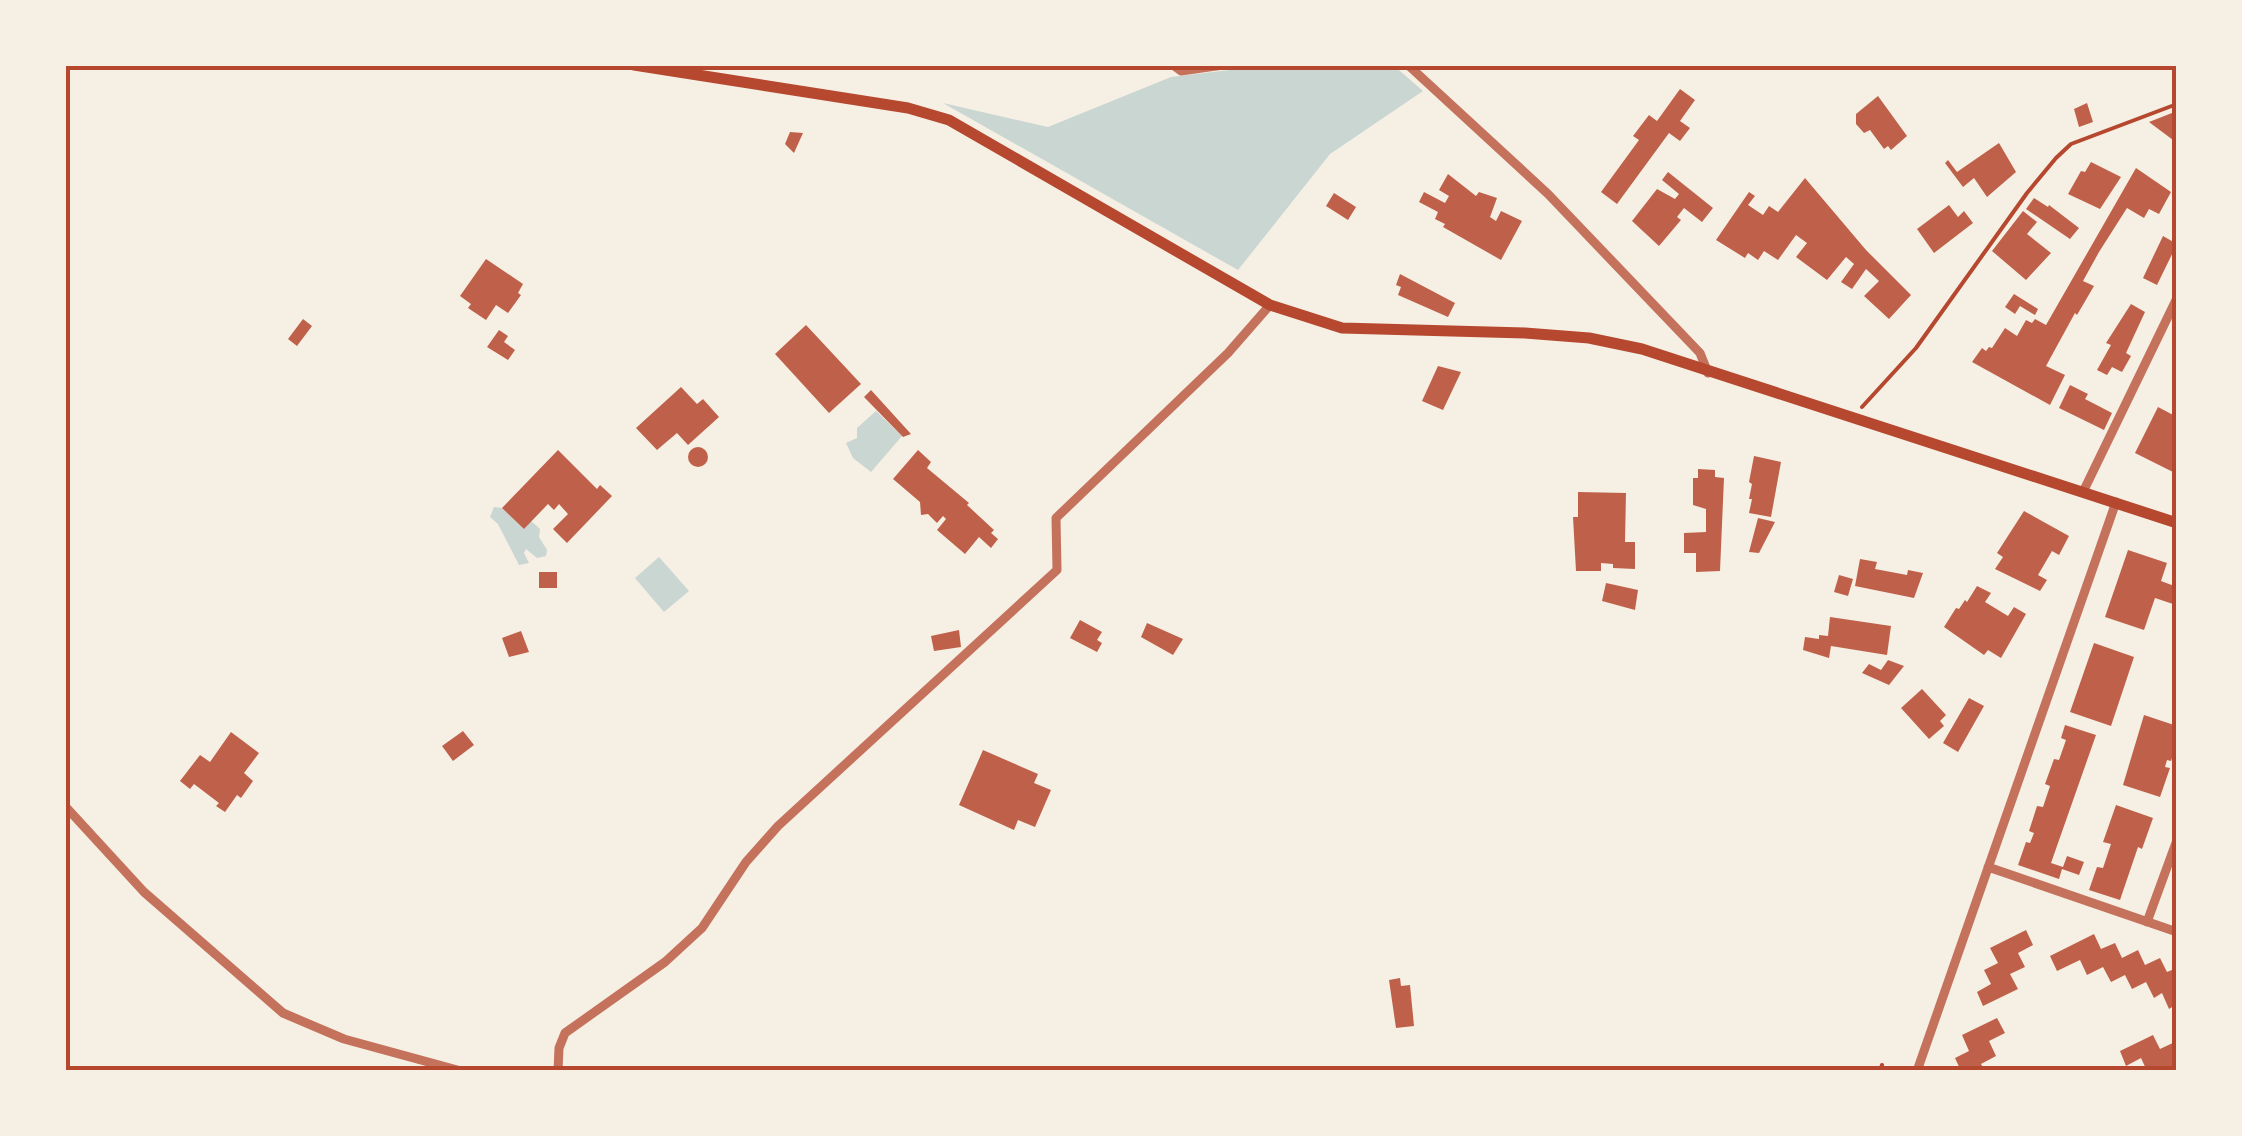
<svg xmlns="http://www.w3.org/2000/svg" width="2242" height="1136" font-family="Barlow,sans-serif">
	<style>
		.water { fill: #c9d6d2 }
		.building { fill: #bf614a }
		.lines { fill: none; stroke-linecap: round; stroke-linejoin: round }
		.path { stroke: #b5482f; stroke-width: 4 }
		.minor { stroke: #c5725c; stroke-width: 9 }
		.secondary { stroke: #b5482f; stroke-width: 11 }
		.neatline { fill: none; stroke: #b5482f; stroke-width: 4 }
	</style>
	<rect width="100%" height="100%" fill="#f6efe4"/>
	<!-- water -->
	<path class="water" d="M1272 65H1393L1423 91 1330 154 1238 270 943 103 1048 127 1171 77Z
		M876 411 902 436 871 472 853 458 846 443 857 438V428Z
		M494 507 502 508 524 529 531 521 540 529 539 537 547 550 546 556 537 558 526 549 524 553 529 563 519 565 498 524 490 517Z
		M659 557 689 591 664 612 635 578Z"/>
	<!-- building -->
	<path class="building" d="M1680 89 1695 100 1680 121 1690 128 1680 141 1669 133 1617 204 1601 192 1639 140 1633 136 1649 115 1657 121Z
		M1878 96 1907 136 1891 150 1888 146 1884 149 1870 130 1864 133 1856 124V114Z
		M2087 103 2093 122 2079 127 2074 109Z
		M2177 111V143L2149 122Z
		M790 132 803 133 794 153 785 144Z
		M1999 143 2016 172 1987 197 1974 178 1963 187 1945 163 1948 160 1957 172Z
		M2091 162 2121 177 2100 209 2068 194 2081 171 2085 172Z
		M2136 168 2171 192 2159 214 2149 209 2144 218 2127 208 2099 252 2083 281 2094 286 2077 315 2075 313 2046 366 2065 375 2050 405 1972 362 1982 348 1986 351 1989 347 1992 348 2005 328 2017 336 2026 320 2032 323 2035 319 2046 325Z
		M1668 172 1713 208 1702 222 1684 208 1677 217 1681 220 1659 246 1632 221 1657 189 1675 199 1679 194 1662 180Z
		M1448 174 1476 196 1479 192 1497 198 1490 217 1496 221 1501 211 1522 221 1501 260 1443 227 1445 224 1435 219 1438 212 1419 202 1424 192 1445 203 1449 196 1439 190Z
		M1805 178 1866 250 1911 295 1889 319 1864 296 1879 281 1866 269 1852 289 1841 282 1854 264 1846 257 1827 280 1796 257 1807 243 1796 235 1778 260 1764 251 1758 260 1748 253 1745 258 1716 240 1749 192 1755 196 1748 205 1763 215 1769 206 1778 212Z
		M1334 193 1356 207 1348 220 1326 206Z
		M2034 198 2048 207 2049 205 2079 228 2070 239 2026 209Z
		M1949 205 1958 217 1964 211 1973 223 1934 253 1917 229Z
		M2023 211 2037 222 2027 234 2051 253 2026 280 1992 251Z
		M2163 236 2177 244 2157 285 2143 278Z
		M486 259 523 284 518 293 521 295 508 313 496 305 486 320 468 308 471 304 460 296Z
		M1400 274 1455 303 1448 317 1398 295 1401 287 1396 285Z
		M2014 294 2038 309 2035 315 2020 306 2015 314 2005 307Z
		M2131 304 2145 312 2126 353 2131 356 2122 372 2112 367 2107 375 2097 370 2111 345 2106 343Z
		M303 319 312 326 297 346 288 339Z
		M806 325 861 384 829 413 775 354Z
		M499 330 508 336 504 342 515 350 508 360 487 347Z
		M1438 366 1461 372 1443 410 1422 401Z
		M2070 385 2088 394 2085 399 2112 413 2104 430 2059 408Z
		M681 387 697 404 703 399 719 417 688 445 677 433 657 450 636 428Z
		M871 390 911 434 903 437 864 397Z
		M2158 407 2177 417 2175 473 2135 453Z
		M688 457a10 10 0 1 1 20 0a10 10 0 1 1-20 0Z
		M558 450 597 489 600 485 612 496 567 543 553 529 568 514 559 504 554 510 548 504 524 529 502 508Z
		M918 450 931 462 927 468 969 503 967 505 994 530 991 533 998 539 991 548 979 537 965 554 937 530 946 519 943 516 937 523 928 514 921 515 920 502 893 479Z
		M1754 456 1781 462 1771 517 1749 513 1752 499H1749L1752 484 1749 482Z
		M1698 469 1715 470V477L1724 478 1720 571 1696 572V553H1684V533L1706 532V509L1693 505V478H1698Z
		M1578 492 1626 493 1625 542H1635V569L1613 568V564L1601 563V571H1576L1573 517H1578Z
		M2024 511 2069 536 2059 555 2052 551 2038 575 2047 580 2040 591 1995 569 2003 557 1997 553Z
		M1758 518 1775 522 1759 553 1749 552Z
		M2128 550 2167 563 2161 581 2177 587 2173 604 2155 598 2144 630 2105 617Z
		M1860 559 1877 562 1875 569 1907 575 1908 570 1923 573 1914 598 1855 586Z
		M539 572H557V588H539Z
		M1839 575 1853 579 1848 596 1834 592Z
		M1606 583 1638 590 1635 610 1602 601Z
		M1977 586 1991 593 1985 602 2008 616 2014 607 2026 614 2001 658 1988 650 1984 655 1944 627 1956 608 1959 609 1965 600 1967 602Z
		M1830 617 1891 626 1887 655 1831 646 1829 658 1803 650 1805 637 1819 639V635L1828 636Z
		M1080 620 1102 632 1097 640 1102 643 1097 652 1070 638Z
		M1147 623 1183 639 1173 655 1141 637Z
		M959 630 961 647 934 651 931 636Z
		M521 631 529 652 509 657 502 638Z
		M2094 643 2134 657 2111 726 2070 712Z
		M1888 660 1904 666 1889 685 1862 673 1869 664 1881 670Z
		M1922 689 1946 715 1940 721 1944 726 1929 739 1901 708Z
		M1969 698 1984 706 1958 752 1943 743Z
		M2144 715 2177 726V744L2171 761 2167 760 2165 767 2170 768 2160 797 2123 785Z
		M2065 725 2096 735 2051 863 2063 867 2067 856 2084 862 2079 875 2062 869 2059 879 2018 865 2026 842 2030 843 2034 833 2029 831 2037 806 2043 807 2050 786 2045 784 2054 759 2059 760 2066 740 2061 738Z
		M463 731 474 745 453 761 442 746Z
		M231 732 259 753 244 773 253 781 241 798 237 795 225 812 216 806 219 803 194 784 190 789 180 781 200 755 210 762Z
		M983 750 1038 774 1034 783 1051 790 1035 827 1018 820 1014 830 959 805Z
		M2116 805 2153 818 2142 849 2138 847 2120 900 2089 890 2097 867 2103 868 2111 844 2103 842Z
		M2026 930 2033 945 2018 953 2025 967 2010 974 2018 989 1983 1006 1977 992 1991 984 1984 970 1998 963 1990 948Z
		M2094 934 2101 949 2115 943 2122 958 2138 950 2145 965 2160 958 2167 972 2177 968V1004L2169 1009 2162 993 2154 998 2146 982 2132 989 2125 975 2111 982 2103 967 2087 975 2080 960 2057 971 2050 956Z
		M1400 978 1401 986 1410 985 1414 1026 1396 1028 1389 980Z
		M1997 1018 2005 1033 1989 1041 1996 1056 1981 1064 1985 1071H1961L1955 1058 1969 1051 1962 1035Z
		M2153 1035 2160 1049 2177 1041V1071H2165L2163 1067 2147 1071 2141 1058 2126 1066 2120 1051Z"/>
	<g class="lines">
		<!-- path -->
		<path class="path" d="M1862 407 1916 348 2027 193 2056 158 2071 144 2177 104
			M1880 1071 1882 1065"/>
		<!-- minor -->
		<path class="minor" d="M1173 65 1181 71 1223 65
			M1408 65 1548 194 1700 353 1708 373
			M2083 492 2177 298
			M65 806 144 892 283 1013 344 1039 461 1071
			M1988 867 2177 932
			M2147 922 2177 840
			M558 1071 559 1048 565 1033 665 962 702 928 746 862 778 826 1057 570 1056 518 1228 353 1270 305
			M1917 1071 2116 502"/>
		<!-- secondary -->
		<path class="secondary" d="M634 65 908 108 949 120 1270 305 1342 328 1525 333 1589 338 1642 349 2177 523"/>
	</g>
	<!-- border -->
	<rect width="2242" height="1136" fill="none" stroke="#f6efe4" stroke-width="135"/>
	<rect x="68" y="68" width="2106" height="1000" class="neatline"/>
</svg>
